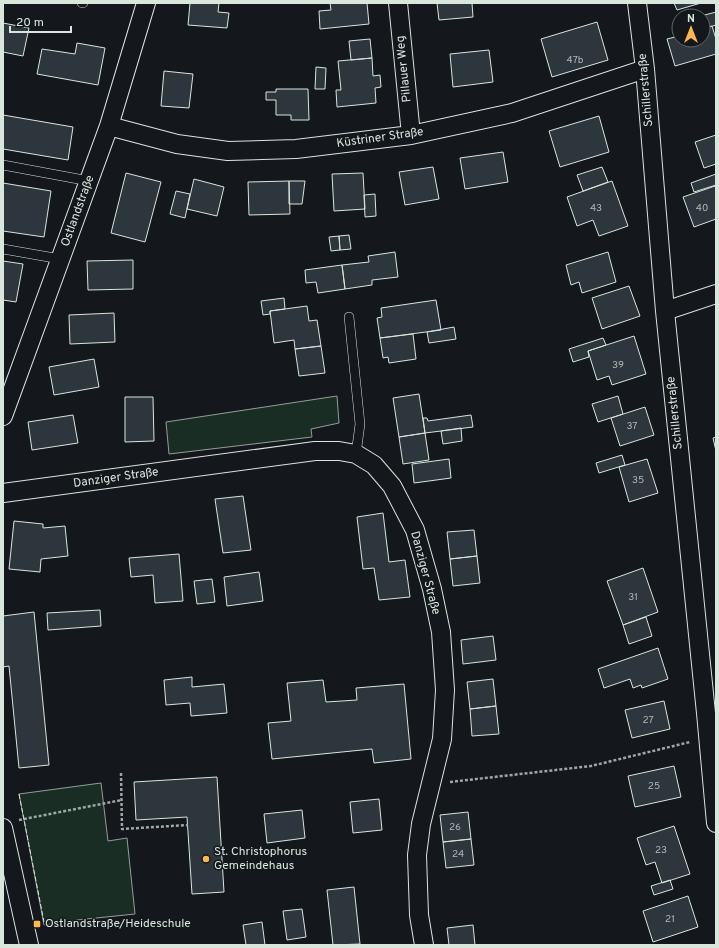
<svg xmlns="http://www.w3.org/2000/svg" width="719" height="948" font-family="Overpass,sans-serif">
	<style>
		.green { fill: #1a2d24; stroke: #939e99 }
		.building { fill: #2c363c; stroke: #d8e6dc }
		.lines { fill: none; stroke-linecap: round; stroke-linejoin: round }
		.service-casing { stroke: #d8e6dc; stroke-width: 10 }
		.minor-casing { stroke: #d8e6dc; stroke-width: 20 }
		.path { stroke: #9da8a2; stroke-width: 2.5; stroke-dasharray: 3 2; stroke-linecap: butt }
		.service { stroke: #14181c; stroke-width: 9 }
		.minor { stroke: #14181c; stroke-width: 18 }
		.fence { stroke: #d8e6dc; stroke-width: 1; stroke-dasharray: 5 2; stroke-linecap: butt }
		.poi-dot { fill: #ffb74d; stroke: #14181c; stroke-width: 1.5 }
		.labels { text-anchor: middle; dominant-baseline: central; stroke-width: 3; stroke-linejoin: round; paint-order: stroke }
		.number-label { font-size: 10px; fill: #adbab4 }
		.street-label { font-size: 12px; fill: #d8e6dc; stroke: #14181c }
		.poi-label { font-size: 12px; fill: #d8e6dc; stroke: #14181c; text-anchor: start }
	</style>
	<rect width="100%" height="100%" fill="#14181c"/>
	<!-- green -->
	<path class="green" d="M337 396 339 423 311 429 312 437 169 454 166 422Z
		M101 783 108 841 127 838 135 914 77 920 44 925 19 794Z"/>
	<!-- building -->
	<path class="building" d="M190 3H219L218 12 229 13 227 28 188 25Z
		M330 3H367L369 24 320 29 319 11 331 10Z
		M437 3H472L473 17 439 20Z
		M674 3H701L677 10Z
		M716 12V25L703 29V16H701Z
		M597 22 608 60 552 77 541 39Z
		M3 23 29 28 23 56 3 52Z
		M712 26 716 39V54L675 66 667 39 679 36V40H703V29Z
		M370 39 372 58 351 60 349 41Z
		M77 43 105 48 98 85 37 74 42 49 75 54Z
		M489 50 493 82 453 87 450 54Z
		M372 58 373 76 380 75 381 87 375 88 376 103 337 107 336 90H341L338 61Z
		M316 67 326 68 325 89H315Z
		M164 71 193 74 189 108 161 106Z
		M276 89H308L309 120H291V115H276V100H266V92H276Z
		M3 115 73 127 68 160 3 149Z
		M599 116 609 152 560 167 549 131Z
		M716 135V164L704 168 695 142Z
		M503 152 508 182 465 189 460 158Z
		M433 167 439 199 405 205 399 172Z
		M602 167 608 182 583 191 577 175Z
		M126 173 161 182 145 242 111 233Z
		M363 173 365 209 334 211 332 174Z
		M716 174V185L694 192 691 183Z
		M194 179 224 187 217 216 187 209Z
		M289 181H305L302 204H289Z
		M289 181 290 214 249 215 248 182Z
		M612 181 628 226 599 236 593 220 577 226 567 197Z
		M3 183 51 191 44 237 3 231Z
		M715 186 716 189V219L694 227 683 197Z
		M176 191 190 194 185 218 170 214Z
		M375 194 376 216 365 217 364 195Z
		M349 235 351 249 340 250 339 236Z
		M339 236 340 250 331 251 329 237Z
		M395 252 398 277 372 280V285L345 289 342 265 369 262 368 256Z
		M608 252 616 282 582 293 579 282 571 285 566 265Z
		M133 260V289L88 290 87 261Z
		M3 261 23 264 16 302 3 300Z
		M342 265 345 289 318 293 316 282 306 283 305 270Z
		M629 286 640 316 602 329 592 298Z
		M284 298 285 309 270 311V314L263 315 261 301Z
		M436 300 441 330 380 338 377 318 382 317 381 308Z
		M307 306 309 321 317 320 321 346 295 349 294 340 274 343 270 311Z
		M114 313 115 342 70 344 69 315Z
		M454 327 456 339 429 343 427 332Z
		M413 334 416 359 389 363 388 357 383 358 380 338Z
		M634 336 646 374 612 385 609 376 597 380 588 351Z
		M603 338 606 345 588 351 589 357 573 362 569 349Z
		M321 346 325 373 299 376 295 349Z
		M94 359 99 387 54 395 49 367Z
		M419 394 425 433 399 437 393 398Z
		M618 396 623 414 598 422 592 404Z
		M125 397H153L154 441 125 442Z
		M645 407 654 435 620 446 611 418Z
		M73 415 78 443 32 450 28 422Z
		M471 415 473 427 425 433 423 418H427L428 421Z
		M461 428 462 441 443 444 441 431Z
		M425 433 429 460 403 464 399 437Z
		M716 437V451L713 438Z
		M622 455 625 465 599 473 596 463Z
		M449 459 451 478 414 483 412 464Z
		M647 459 658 493 629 502 619 467Z
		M243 496 251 550 223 553 215 499Z
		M383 513 389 562 405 560 410 597 379 600 374 568 363 569 357 517Z
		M14 521 43 524V528L65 526 68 556 41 559 40 572 9 569Z
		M474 530 477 556 450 559 447 532Z
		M179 554 183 601 155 603 153 575 131 577 129 558Z
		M477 556 480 583 453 586 450 559Z
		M643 568 658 612 623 625 607 581Z
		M259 572 263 601 227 606 224 577Z
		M212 579 215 602 197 604 194 581Z
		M100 610 101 626 48 630 47 613Z
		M34 612 49 765 19 768 9 666 3 667V616Z
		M646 617 652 636 629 644 623 625Z
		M493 636 496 660 463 664 461 640Z
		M658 648 668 679 642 688 641 685 633 688 630 679 604 688 598 669Z
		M192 677V687L224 684 227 713 191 716 190 703 166 705 164 680Z
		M493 679 496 706 470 709 467 682Z
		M323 680 326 702 357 700 356 688 404 684 411 759 374 763 372 749 272 759 268 723 291 721 287 683Z
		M664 701 670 729 632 738 625 710Z
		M496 706 499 734 472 736 470 709Z
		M674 766 681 797 635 807 628 776Z
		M217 777 224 892 192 894 187 817 136 820 134 782Z
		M379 799 382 830 353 833 350 802Z
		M302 810 305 838 267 843 264 814Z
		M468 812 471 839 443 842 440 815Z
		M674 826 690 874 662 883 655 862 646 865 637 838Z
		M471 839 474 865 446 868 443 842Z
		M670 880 673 889 654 895 651 886Z
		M354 887 360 944 333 945 327 890Z
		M688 896 698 927 653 942 643 911Z
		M302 909 306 937 287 940 283 911Z
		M262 922 265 945H246L243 925Z
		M473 925 475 945H449L447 928Z"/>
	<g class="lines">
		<defs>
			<path id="service" d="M82 3H83
				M3 165 89 181
				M3 249 60 259
				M349 317 360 424 356 454"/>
			<path id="minor" d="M398 3 411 135
				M637 3 645 69 665 311 706 713 716 823
				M109 126 177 144 228 151 296 149 411 135 512 113 645 69
				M665 311 716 294
				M3 416 109 126 146 3
				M3 493 315 451H339L356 454 374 465 392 486 415 530 432 589 441 632 445 690 442 739 421 824 417 855 419 915 424 945
				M3 828 29 945"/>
		</defs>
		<!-- service casing -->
		<use href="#service" class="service-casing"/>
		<!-- minor casing -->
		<use href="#minor" class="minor-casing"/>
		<!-- path -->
		<path class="path" d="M121 773 122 829 188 825
			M450 782 591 766 690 742
			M19 820 122 800"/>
		<!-- service -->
		<use href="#service" class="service"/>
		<!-- minor -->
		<use href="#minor" class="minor"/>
		<!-- fence -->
		<path class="fence" d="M19 794 44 922"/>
	</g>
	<!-- markers -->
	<g class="poi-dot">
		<circle cx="206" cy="859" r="4"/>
		<rect x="33" y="920" width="8" height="8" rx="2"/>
	</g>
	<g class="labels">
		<!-- number labels -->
		<g class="number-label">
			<text x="575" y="60">47b</text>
			<text x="596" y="208">43</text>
			<text x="702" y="208">40</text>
			<text x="618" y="365">39</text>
			<text x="632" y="426">37</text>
			<text x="638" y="480">35</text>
			<text x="633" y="597">31</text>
			<text x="648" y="720">27</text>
			<text x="654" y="786">25</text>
			<text x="455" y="827">26</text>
			<text x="661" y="850">23</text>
			<text x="458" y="854">24</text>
			<text x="670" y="919">21</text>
		</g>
		<!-- street labels -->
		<g class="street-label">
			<text transform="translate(404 69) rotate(-96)">Pillauer Weg</text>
			<text transform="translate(646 90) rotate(-95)">Schillerstraße</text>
			<text transform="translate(380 138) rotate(-8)">Küstriner Straße</text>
			<text transform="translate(78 211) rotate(-70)">Ostlandstraße</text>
			<text transform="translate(675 413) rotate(-96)">Schillerstraße</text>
			<text transform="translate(116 478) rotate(-8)">Danziger Straße</text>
			<text transform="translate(425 573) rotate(75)">Danziger Straße</text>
		</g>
		<!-- poi labels -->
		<g class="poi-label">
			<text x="214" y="852">St. Christophorus<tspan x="214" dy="14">Gemeindehaus</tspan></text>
			<text x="45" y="924">Ostlandstraße/Heideschule</text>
		</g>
	</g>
	<!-- border -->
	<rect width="719" height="948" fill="none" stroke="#d8e6dc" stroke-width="8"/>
	<!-- north arrow -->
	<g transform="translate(691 28)"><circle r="19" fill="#14181c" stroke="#626a69"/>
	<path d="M0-3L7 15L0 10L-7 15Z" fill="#ffb74d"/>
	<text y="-6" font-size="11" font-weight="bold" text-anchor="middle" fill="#d8e6dc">N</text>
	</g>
	<!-- scale -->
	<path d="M10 26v6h61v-6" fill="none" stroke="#d8e6dc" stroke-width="2"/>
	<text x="16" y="26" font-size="12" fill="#d8e6dc" stroke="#14181c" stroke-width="3" paint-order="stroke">20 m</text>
</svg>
